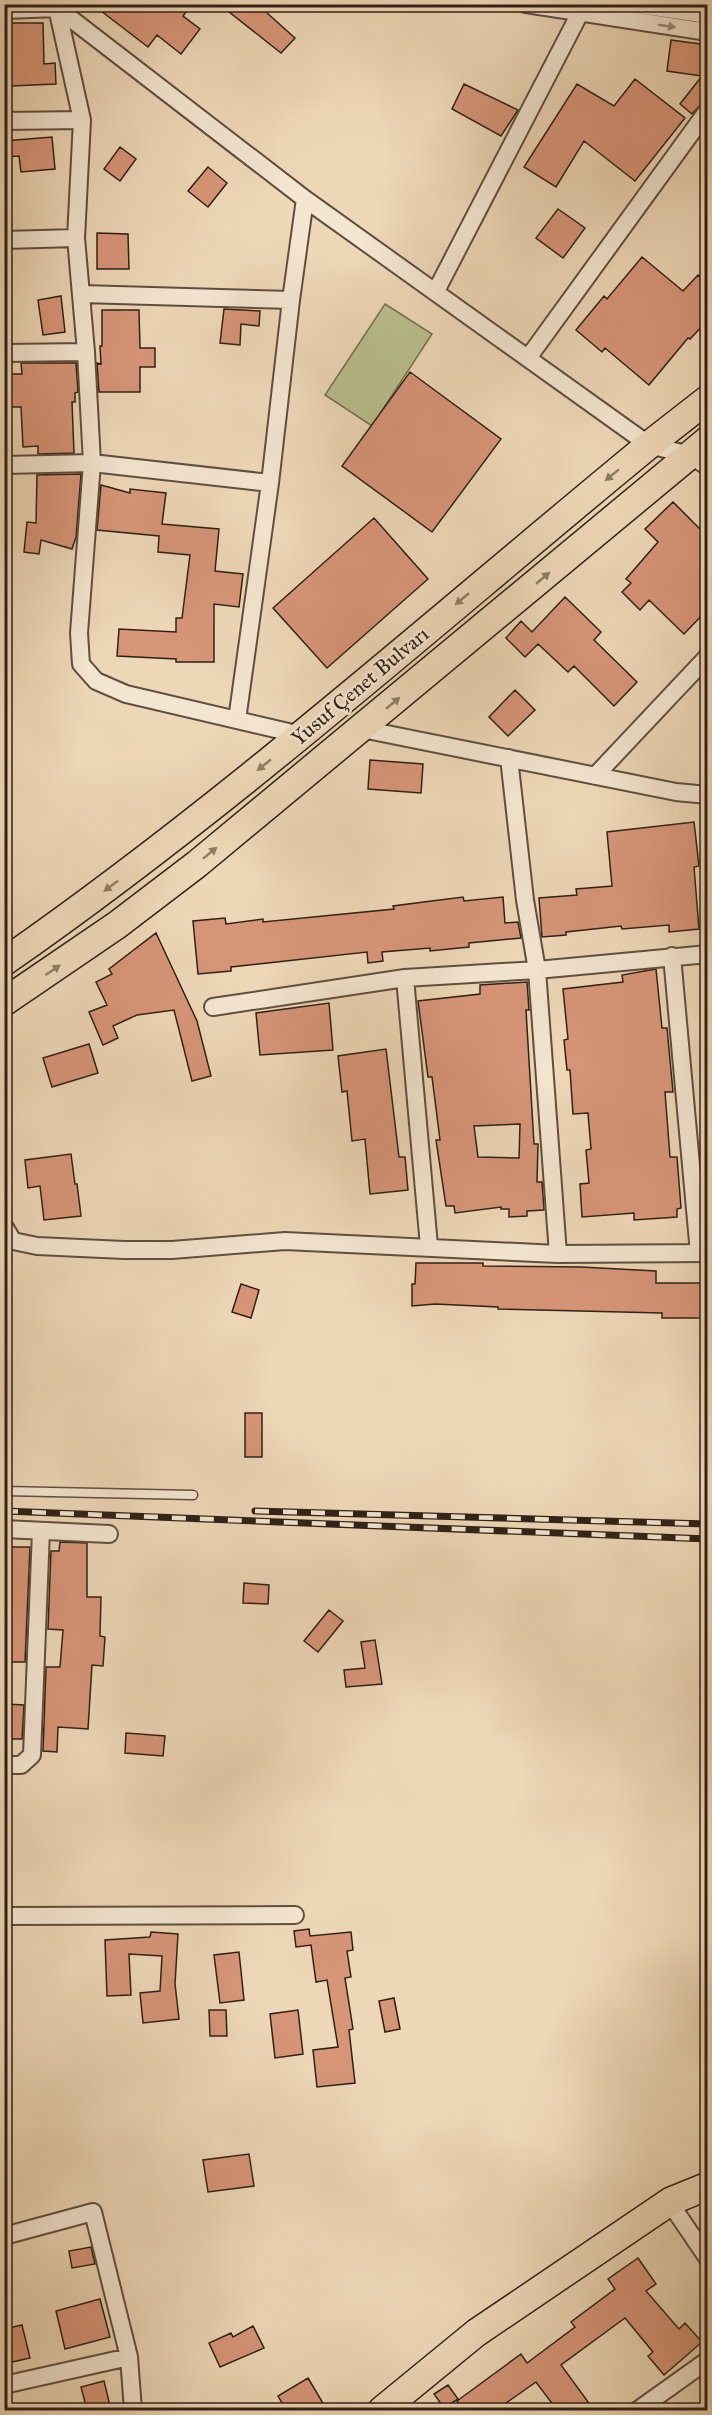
<svg xmlns="http://www.w3.org/2000/svg" width="712" height="2415" font-family="'IM FELL Great Primer',serif">
	<style>
		.green { fill: #b9be8e; stroke: #746f52; stroke-width: 1.5 }
		.building { fill: #d79578; stroke: #2f2017; stroke-width: 1.5; fill-rule: evenodd }
		.lines { fill: none; stroke-linecap: round; stroke-linejoin: round }
		.service-casing { stroke: #5f4e3f; stroke-width: 11 }
		.minor-casing { stroke: #5f4e3f; stroke-width: 20 }
		.trunk-casing { stroke: #2f2017; stroke-width: 30 }
		.service { stroke: #f4e5d0; stroke-width: 8 }
		.minor { stroke: #f4e5d0; stroke-width: 16 }
		.trunk { stroke: #eed7b7; stroke-width: 27 }
		.rail-casing { stroke: #2f2017; stroke-width: 7 }
		.rail { stroke: #f4e5d0; stroke-width: 4.5; stroke-dasharray: 14; stroke-linecap: butt }
		.oneway { fill: #9b8c7d }
		.oneway2 { fill: #8e7c67 }
		.labels { text-anchor: middle; dominant-baseline: central; stroke-width: 5; stroke-linejoin: round; paint-order: stroke }
		.street-label { font-size: 21px; fill: #2f2017; stroke: #f4e5d0 }
	</style>
	<rect width="100%" height="100%" fill="#eed7b7"/>
	<filter id="stains"><feTurbulence type="fractalNoise" baseFrequency=".00333" numOctaves="4"/><feColorMatrix values="0 0 0 0 .2 0 0 0 0 .09 0 0 0 0 .02 0 0 0 .5 -.17"/></filter>
	<radialGradient id="worn" r=".72"><stop offset=".6" stop-color="#630" stop-opacity="0"/><stop offset="1" stop-color="#630" stop-opacity=".3"/></radialGradient>
	<!-- green -->
	<path class="green" d="M385 304 432 334 372 426 325 395Z"/>
	<!-- building -->
	<path class="building" d="M92 4H192L183 16 200 29 181 54 157 35 148 47Z
		M219 4H257L295 38 281 53Z
		M4 23H43L44 64 55 63 56 84 11 86 9 52H4Z
		M671 40 708 45V97L692 114 680 104 702 76 667 71Z
		M635 79 685 118 635 181 584 141 556 187 524 167 577 84 614 106Z
		M464 84 518 110 501 136 452 109Z
		M52 137 55 169 21 172 19 156 4 157V141Z
		M120 147 136 159 120 181 104 169Z
		M208 167 227 183 208 207 188 191Z
		M558 209 585 228 563 258 536 238Z
		M97 233 128 234 129 269H97Z
		M642 257 683 291 698 275 708 284V320L690 339 688 338 649 385 605 348 602 352 576 330 604 296 607 299Z
		M61 296 65 332 43 335 38 300Z
		M224 309 260 311 259 326 241 324 240 345 220 343Z
		M102 310H139L140 348H155V367H140V392H99L97 363 101 364 100 346H102Z
		M21 363H76L78 392 75 393V402H72L74 453 38 454V446L23 447 21 407H4V374H22Z
		M410 372 501 439 432 532 342 466Z
		M81 474 76 537 72 549 41 540 39 554 24 552 27 522 36 523 37 475Z
		M101 485 130 493V489L166 493 162 524 219 529 215 571 243 574 239 607 214 604V662H176V659L117 656 119 629 176 632V618H182L190 555 158 552 159 536 97 530Z
		M673 502 708 537V609L684 634 649 600 640 610 622 592 631 583 626 579 658 542 645 529Z
		M374 518 428 579 327 668 273 608Z
		M565 597 601 632 594 640 637 682 614 706 574 666 568 672 538 644 525 657 506 638 521 621 532 632Z
		M515 690 535 710 508 736 489 717Z
		M370 760 423 764 421 793 368 789Z
		M694 822 699 866 694 867 699 929 669 932V925L622 929 621 926 566 932V935L542 937 539 898 577 895 576 889 612 886 607 832Z
		M463 897 464 901 503 897 505 923 518 922 521 938 469 943V947L430 951V948L382 952 383 961 368 963 367 952 231 967V971L198 974 193 921 225 918 226 924 263 919V922L394 909 393 906Z
		M156 933 197 1021 211 1076 192 1081 174 1010 137 1015 113 1026 118 1038 103 1045 89 1012 107 1005 96 982 112 974 109 969Z
		M656 969 662 1028H667L673 1092H665L670 1157H677L681 1208 677 1209V1217L634 1220V1213L582 1217 580 1184 589 1183 586 1150 591 1149 588 1113 573 1114 570 1070H567L564 1040 568 1039 563 989 623 982 622 975Z
		M527 982 529 1010H526L534 1144H538L537 1182H542L544 1210 527 1211V1216L509 1217V1209H501V1207L455 1213 454 1206H446L436 1140H440L432 1077H428L418 1001 480 994V985ZM520 1124 519 1158 478 1157 474 1126Z
		M329 1003 333 1050 260 1055 256 1013Z
		M89 1044 98 1073 52 1087 43 1058Z
		M386 1049 399 1157H405L408 1190 370 1194 365 1139 352 1141 347 1091 342 1092 338 1056Z
		M71 1154 75 1184H77L81 1216 44 1220 40 1186 28 1188 25 1160Z
		M416 1263H483V1266L581 1267 656 1271V1283H701V1318H662V1313L498 1309V1307L435 1304 412 1306V1284H415Z
		M241 1284 259 1290 251 1318 232 1312Z
		M245 1413H262V1457H245Z
		M60 1542 87 1543V1597H101L100 1636 105 1637 103 1666 92 1665 88 1729 58 1727 57 1752 43 1751 46 1667H60L63 1630 48 1629 51 1551H59Z
		M4 1547H30L25 1662H4Z
		M244 1583 269 1585 268 1604 243 1603Z
		M329 1610 343 1621 318 1652 304 1641Z
		M375 1640 382 1684 346 1687 344 1670 365 1668 361 1642Z
		M4 1704 24 1705 22 1739H4Z
		M126 1733 165 1736 163 1756 125 1753Z
		M309 1929 310 1936 351 1932 353 1950 347 1951 351 1977 345 1978 353 2029 349 2030 355 2083 317 2087 313 2050 338 2047 327 1980 316 1982 311 1945 296 1947 294 1931Z
		M151 1932 178 1934 175 1984 179 2019 143 2023 140 1993 160 1991 162 1956 129 1954 131 1995 107 1996 105 1940 150 1937Z
		M239 1952 244 2000 220 2003 214 1955Z
		M394 1998 400 2029 385 2032 379 2001Z
		M209 2010H226L227 2036H210Z
		M298 2010 303 2054 275 2058 270 2014Z
		M249 2154 254 2186 208 2192 203 2160Z
		M91 2247 95 2264 72 2268 69 2251Z
		M638 2258 656 2284 646 2291 679 2329 685 2323 702 2342 664 2375 648 2356 653 2352 625 2318 561 2365 594 2410H557L536 2382 496 2410H465L457 2401 521 2354 527 2363 575 2327 571 2322 615 2289 608 2279Z
		M100 2299 110 2337 65 2349 56 2311Z
		M22 2325 30 2358 12 2362 4 2329Z
		M253 2326 264 2348 220 2367 209 2343 231 2333 233 2337Z
		M308 2378 327 2410H286L278 2396Z
		M104 2381 111 2410H87L81 2387Z
		M448 2385 458 2399 444 2408 434 2394Z"/>
	<g class="lines">
		<defs>
			<path id="service" d="M4 1491 193 1495"/>
			<path id="minor" d="M56 4 57 8 305 199 649 445 690 455 708 467
				M526 4 708 32
				M633 4 708 15
				M4 10 57 8 82 120 76 238 86 352 92 463 79 633 81 664 96 681 126 694 301 735
				M4 121 82 120
				M4 240 76 238
				M436 291 580 13
				M82 294 291 300
				M4 353 86 352
				M528 358 708 110
				M4 465 92 463 270 483
				M237 720 270 483 291 300 305 199
				M362 729 676 792 708 795
				M509 758 525 900 537 970 558 1254
				M595 776 708 656
				M672 956 699 1253
				M405 978 429 1246
				M213 1007 405 978 537 970 708 954
				M4 1226 13 1241 37 1246 124 1250H172L285 1241 558 1254 708 1253
				M4 1529 109 1534
				M4 1765H21L32 1755 41 1531
				M4 1916 295 1915
				M674 2209 708 2259
				M4 2236 93 2212 129 2357 133 2410
				M4 2385 129 2357
				M638 2410 708 2360"/>
			<path id="trunk" d="M4 962C231 804 436 620 649 445L708 399
				M4 1002 117 925 197 864 708 440
				M382 2410 476 2333 671 2201 708 2186"/>
		</defs>
		<!-- service casing -->
		<use href="#service" class="service-casing"/>
		<!-- minor casing -->
		<use href="#minor" class="minor-casing"/>
		<!-- trunk casing -->
		<use href="#trunk" class="trunk-casing"/>
		<!-- service -->
		<use href="#service" class="service"/>
		<!-- minor -->
		<use href="#minor" class="minor"/>
		<!-- trunk -->
		<use href="#trunk" class="trunk"/>
		<defs>
			<path id="rail" d="M4 1511 708 1539
				M255 1511 708 1524"/>
		</defs>
		<!-- rail casing -->
		<use href="#rail" class="rail-casing"/>
		<!-- rail -->
		<use href="#rail" class="rail"/>
	</g>
	<!-- one-way arrows -->
	<defs><path id="oneway-solid" d="M-6-.8H1V-3.2L6.5 0L1 3.2V.8H-6Z" transform="scale(1.5)"/></defs>
	<use class="oneway" href="#oneway-solid" transform="translate(667 26) rotate(8)"/>
	<g class="oneway2">
		<use href="#oneway-solid" transform="translate(612 475) rotate(141)"/>
		<use href="#oneway-solid" transform="translate(543 578) rotate(-40)"/>
		<use href="#oneway-solid" transform="translate(462 599) rotate(140)"/>
		<use href="#oneway-solid" transform="translate(393 703) rotate(-40)"/>
		<use href="#oneway-solid" transform="translate(264 765) rotate(141)"/>
		<use href="#oneway-solid" transform="translate(210 853) rotate(-39)"/>
		<use href="#oneway-solid" transform="translate(111 886) rotate(143)"/>
		<use href="#oneway-solid" transform="translate(53 970) rotate(-34)"/>
	</g>
	<g class="labels">
		<!-- street labels -->
		<g class="street-label">
			<text transform="translate(360 686) rotate(-40)">Yusuf Çenet Bulvarı</text>
		</g>
	</g>
	<!-- margin -->
	<rect width="712" height="2415" fill="none" stroke="#eed7b7" stroke-width="24"/>
	<rect x="6" y="6" width="700" height="2403" fill="none" stroke="#2f2017" stroke-width="3"/>
	<rect x="12" y="12" width="688" height="2391" fill="none" stroke="#2f2017" stroke-width="1.5"/>
	<rect width="100%" height="100%" filter="url(#stains)"/>
	<rect width="100%" height="100%" fill="url(#worn)"/>
</svg>
